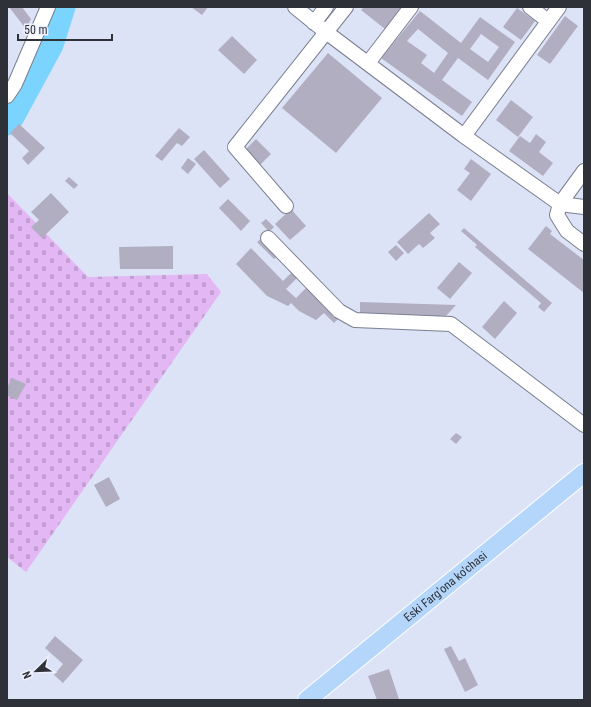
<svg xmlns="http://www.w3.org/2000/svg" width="591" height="707" font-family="'Roboto Condensed',sans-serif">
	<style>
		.cemetery { fill: url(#cemetery-stones) }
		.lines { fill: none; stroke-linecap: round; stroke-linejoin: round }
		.river { stroke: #7ad4fd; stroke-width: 23 }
		.building { fill: #b2aec2; fill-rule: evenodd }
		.minor-casing { stroke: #7a7f91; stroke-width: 16 }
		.major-casing { stroke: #fff; stroke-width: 20 }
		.minor { stroke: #fff; stroke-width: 14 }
		.major { stroke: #b4d6fa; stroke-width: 18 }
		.labels { text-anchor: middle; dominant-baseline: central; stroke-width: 3; stroke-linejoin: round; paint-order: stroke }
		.street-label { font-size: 12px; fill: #2f3139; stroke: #edf0fd }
	</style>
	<defs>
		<pattern id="cemetery-stones" width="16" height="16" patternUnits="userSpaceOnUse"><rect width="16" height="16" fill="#e3b7f4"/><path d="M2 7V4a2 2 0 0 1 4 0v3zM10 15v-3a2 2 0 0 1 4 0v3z" fill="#c39ed2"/></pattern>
	</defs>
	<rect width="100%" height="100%" fill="#dde3f7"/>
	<!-- cemetery -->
	<path class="cemetery" d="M7 193 88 277 207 274 221 292 26 572 7 557Z"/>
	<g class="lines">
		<!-- river -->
		<path class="river" d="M7 124 13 117 52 45 64 7"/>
	</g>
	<!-- building -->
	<path class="building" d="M9 7H22L31 19 26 29Z
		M191 7H208L202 15Z
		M364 7 392 8 403 7 385 29 361 10Z
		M517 8 535 21 521 40 503 27Z
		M420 11 461 43 480 17 515 42 488 80 458 58 442 80 472 102 462 116 381 58ZM418 29 448 53 434 73 421 63 427 55 407 41ZM481 34 499 47 488 62 470 49Z
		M565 16 578 26 550 64 537 55Z
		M232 36 257 60 244 74 218 50Z
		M328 53 382 98 336 153 282 108Z
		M511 100 533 117 518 137 496 120Z
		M19 124 45 148 28 165 22 158 29 151 10 133Z
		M179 128 190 137 182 146 177 143 162 161 155 156Z
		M536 134 546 142 539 152 553 163 543 176 509 151 520 136 530 143Z
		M256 139 271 154 260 165 245 150Z
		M204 150 230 179 220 188 194 159Z
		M188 158 196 164 188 174 181 168Z
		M471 159 491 174 471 201 457 190 470 173 464 169Z
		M69 177 78 185 74 189 65 181Z
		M51 193 69 212 42 238 31 227 39 220 31 212Z
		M228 199 250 221 241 231 219 208Z
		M291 209 306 226 290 240 275 224Z
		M429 213 440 224 430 233 435 238 423 248 419 244 408 254 397 242Z
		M266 219 274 227 269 232 261 223Z
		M546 226 552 231 550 234 584 260V293L528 249Z
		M464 228 552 303 544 312 538 307 541 303 475 247 477 245 461 231Z
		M263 237 279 254 274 259 257 242Z
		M396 245 404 253 396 261 388 252Z
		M173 246V269H120L119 247Z
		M251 248 283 281 295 269 300 275 286 289 296 298 309 285 340 317 334 323 324 313 316 320 299 311 291 303 288 306 267 296 236 264Z
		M459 262 472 273 450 299 437 288Z
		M504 301 517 313 495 339 482 327Z
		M360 302 456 305 445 317 360 315Z
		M12 378 26 384 17 400 7 395V388Z
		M456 433 462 437 456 444 450 439Z
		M109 477 120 499 106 507 94 485Z
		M55 636 83 660 63 683 54 675 63 664 45 648Z
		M451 646 459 661 465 658 478 685 465 692 444 649Z
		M389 669 399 699 395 700H377L368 676Z"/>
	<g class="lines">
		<defs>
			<path id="minor" d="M295 7 326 32 464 136 560 204 584 207
				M530 7 548 21
				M314 23 326 7
				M368 63 411 7
				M7 96 15 84 48 7
				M464 136 559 7
				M584 171 560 204 557 215 567 231 584 244
				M286 206 235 147 346 7
				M268 238 339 311 355 320 451 324 584 425"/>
			<g id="major">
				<path id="s1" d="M307 700 584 473"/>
			</g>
		</defs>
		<!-- minor casing -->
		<use href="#minor" class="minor-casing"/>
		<!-- major casing -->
		<use href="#major" class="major-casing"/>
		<!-- minor -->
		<use href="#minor" class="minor"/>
		<!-- major -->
		<use href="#major" class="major"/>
	</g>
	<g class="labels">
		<!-- street labels -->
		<g class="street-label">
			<text stroke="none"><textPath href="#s1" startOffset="179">Eski Farg'ona ko'chasi</textPath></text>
		</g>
	</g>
	<!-- border -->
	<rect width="591" height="707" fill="none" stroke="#2f3139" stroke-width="16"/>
	<!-- north arrow -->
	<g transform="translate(36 671) rotate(247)" stroke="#edf0fd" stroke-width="3" paint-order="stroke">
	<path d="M0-3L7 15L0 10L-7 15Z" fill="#2f3139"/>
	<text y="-6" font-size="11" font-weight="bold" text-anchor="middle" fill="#2f3139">N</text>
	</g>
	<!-- scale -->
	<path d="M18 34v6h94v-6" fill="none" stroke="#2f3139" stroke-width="2"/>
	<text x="24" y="34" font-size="12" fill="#2f3139" stroke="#edf0fd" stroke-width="3" paint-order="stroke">50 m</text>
</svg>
